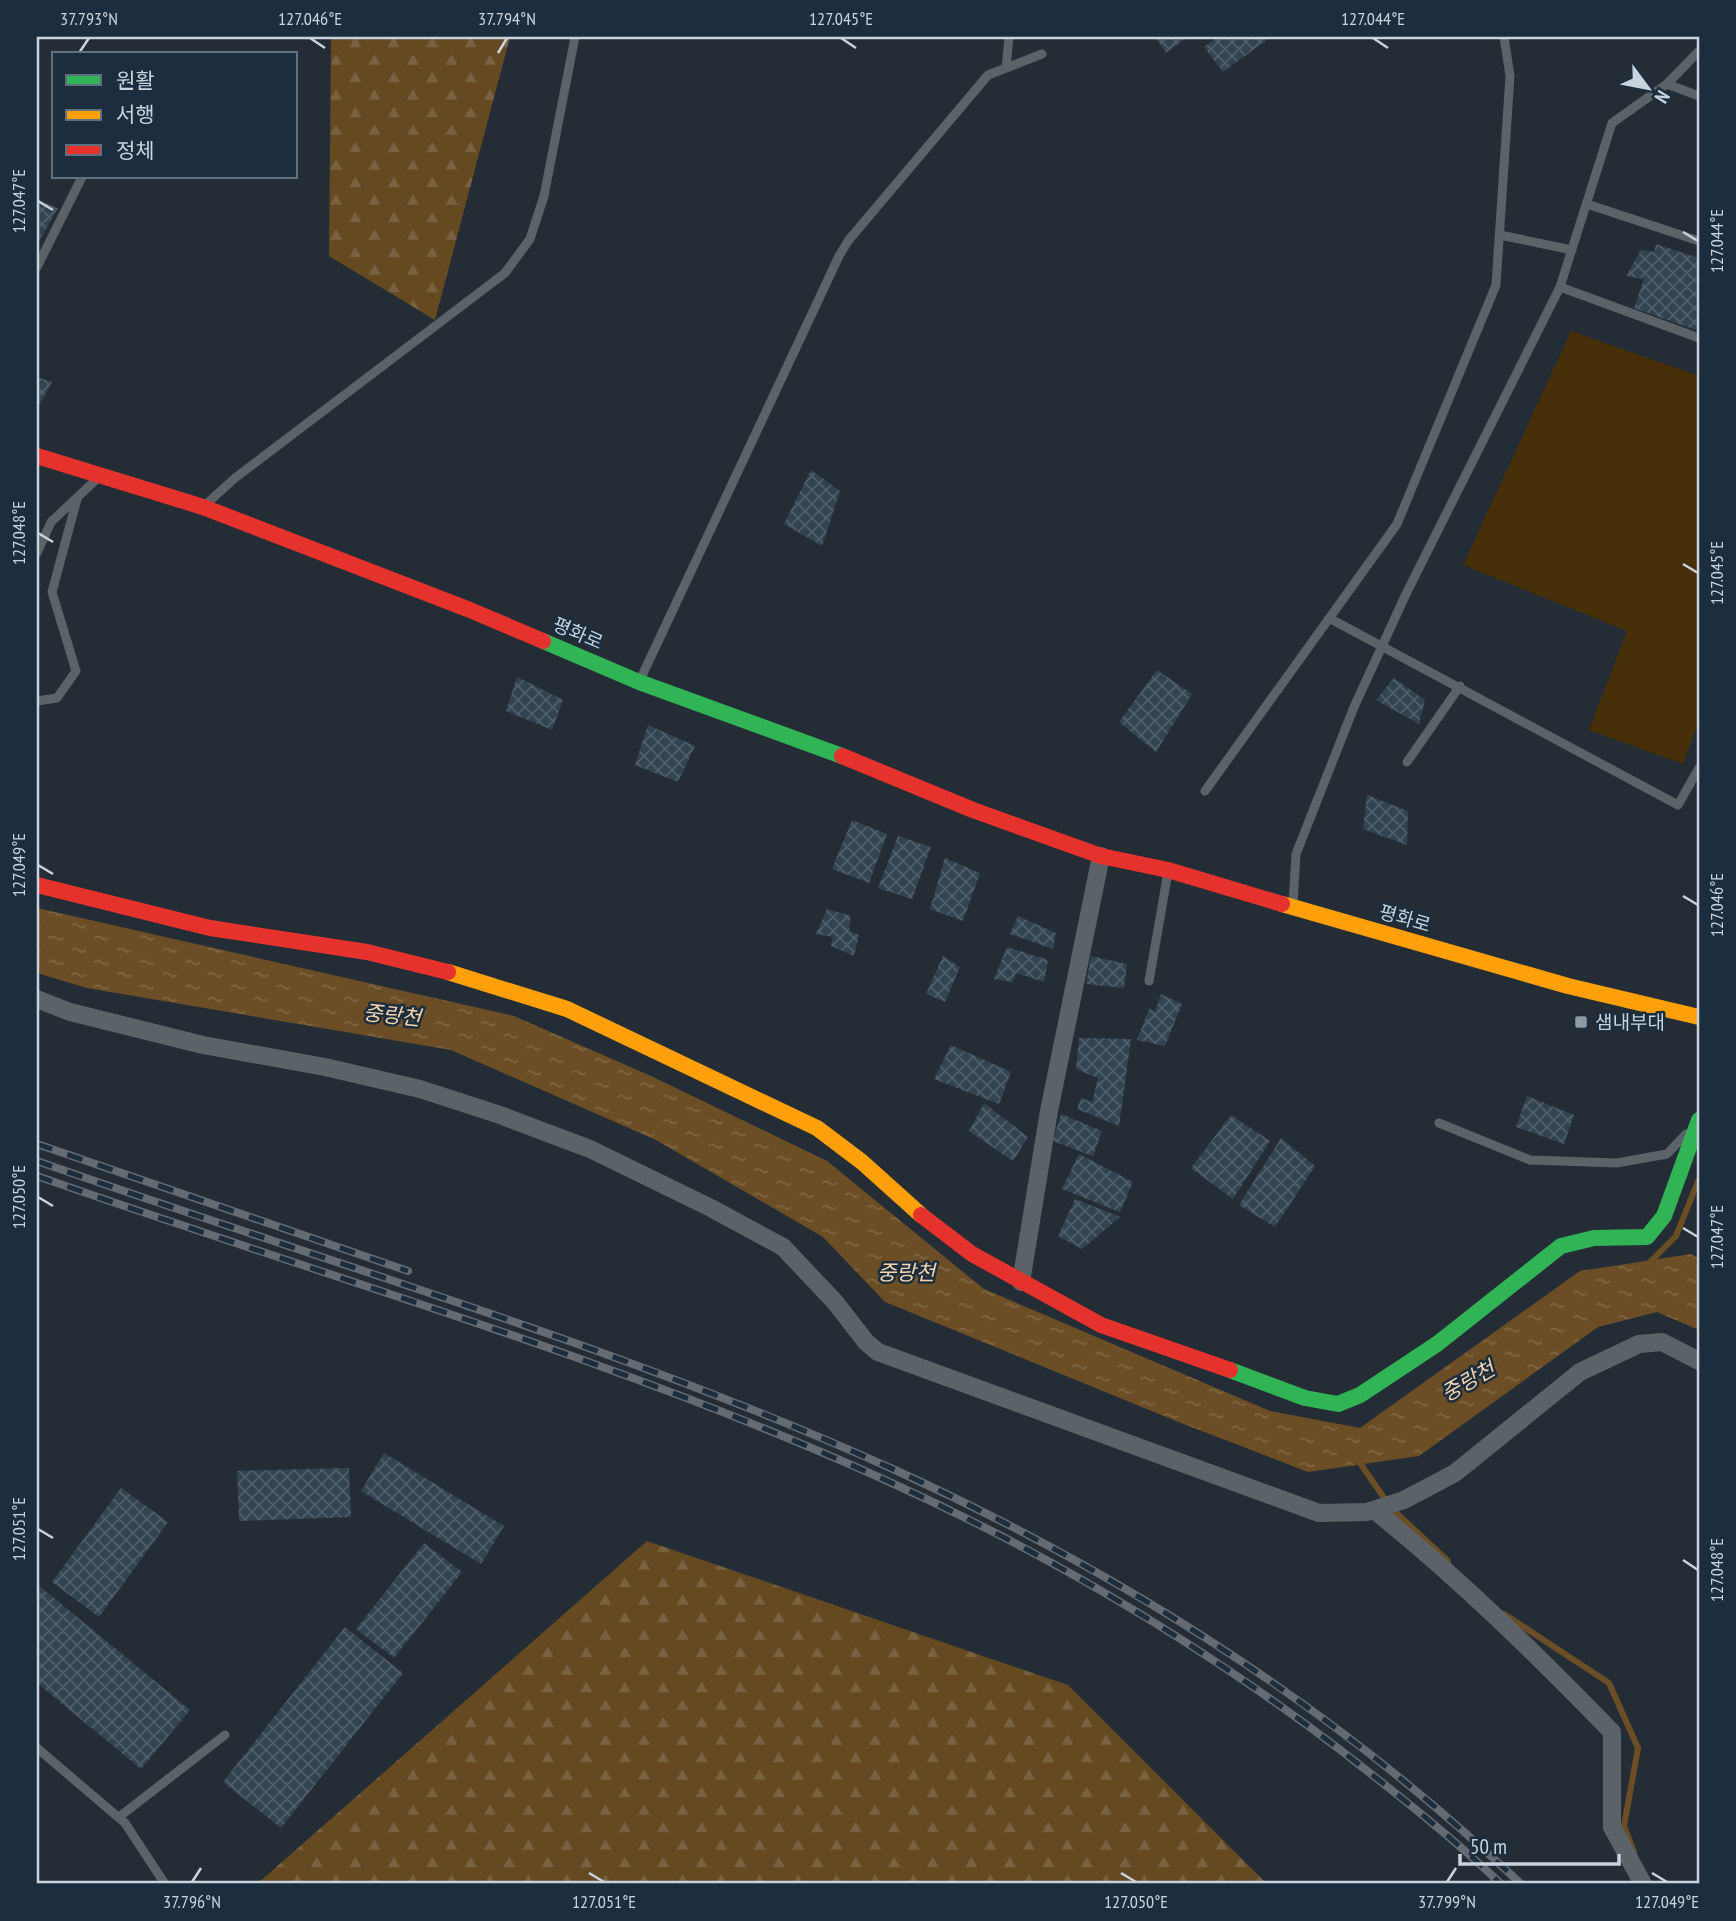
<svg xmlns="http://www.w3.org/2000/svg" width="1736" height="1921" font-family="'PT Sans Narrow','Noto Sans KR',sans-serif">
	<style>
		.grass { fill: #473009 }
		.forest { fill: url(#forest-firs) }
		.water { fill: url(#water-ripples) }
		.lines { fill: none; stroke-linecap: round; stroke-linejoin: round }
		.stream { stroke: #6b4e25; stroke-width: 6 }
		.building { fill: url(#building-cross-hatch) }
		.lane { stroke: #5b6369; stroke-width: 9 }
		.street { stroke: #5b6369; stroke-width: 18 }
		.fast { stroke: #30b455; stroke-width: 16 }
		.slow { stroke: #ff9f0a; stroke-width: 16 }
		.jam { stroke: #e5322d; stroke-width: 16 }
		.rail-casing { stroke: #656b72; stroke-width: 8 }
		.rail { stroke: #1c2e3e; stroke-width: 5; stroke-dasharray: 16; stroke-linecap: butt }
		.ticks { fill: none; stroke: #c8d3de; stroke-width: 2.5 }
		.poi-dot { fill: #8f99a3; stroke: #1c2e3e; stroke-width: 2.5 }
		.labels { text-anchor: middle; dominant-baseline: central; stroke-width: 5; stroke-linejoin: round; paint-order: stroke }
		.street-label { font-size: 19px; fill: #c8d3de; stroke: #1c2e3e }
		.poi-label { font-size: 19px; fill: #c8d3de; stroke: #1c2e3e; text-anchor: start }
		.water-label { font-size: 21px; font-style: italic; fill: #f5d5ad; stroke: #1c2e3e }
		.neatline { fill: none; stroke: #c8d3de; stroke-width: 2.5 }
		.ticks-label { font-size: 18px; text-anchor: middle; fill: #c8d3de }
	</style>
	<defs>
		<pattern id="forest-firs" width="22" height="20" patternUnits="userSpaceOnUse" patternTransform="scale(1.75)"><rect width="22" height="20" fill="#644921"/><path d="M5 1l3.5 6h-7zM16 11l3.5 6h-7z" fill="#796241"/></pattern>
		<pattern id="water-ripples" width="26" height="14" patternUnits="userSpaceOnUse" patternTransform="scale(1.75)"><rect width="26" height="14" fill="#6b4e25"/><path d="M2 4q2-2 4 0t4 0M15 11q2-2 4 0t4 0" fill="none" stroke="#7f6744"/></pattern>
		<pattern id="building-cross-hatch" width="8" height="8" patternUnits="userSpaceOnUse" patternTransform="scale(1.75)"><rect width="8" height="8" fill="#334451"/><path d="M0 0l8 8M0 8l8-8" fill="none" stroke="#4f5e6a"/></pattern>
	</defs>
	<rect width="100%" height="100%" fill="#242d36"/>
	<!-- grass -->
	<path class="grass" d="M1571 331 1699 376V721L1683 764 1589 730 1627 631 1463 565Z"/>
	<!-- forest -->
	<path class="forest" d="M331 37H510L435 320 329 256Z
		M647 1541 1068 1685 1267 1884H257Z"/>
	<!-- water -->
	<path class="water" d="M37 908 514 1016 651 1076 827 1161 984 1289 1270 1411 1360 1428 1580 1271 1691 1254 1699 1259V1330L1657 1312 1598 1327 1419 1456 1308 1472 1181 1423 885 1302 823 1237 656 1140 451 1050 87 988 37 973Z"/>
	<g class="lines">
		<!-- stream -->
		<path class="stream" d="M1647 1265 1676 1236 1699 1179
			M1358 1460 1391 1508 1448 1561
			M1504 1614 1609 1683 1638 1748 1624 1826 1634 1852"/>
	</g>
	<!-- building -->
	<path class="building" d="M1155 37H1188L1166 53Z
		M1218 37H1271L1223 72 1204 47Z
		M37 199 58 208 39 241 37 240Z
		M1656 244 1699 258V331L1634 308 1644 279 1626 276 1641 250 1654 252Z
		M37 377 52 382 40 404 37 403Z
		M811 470 840 491 822 546 784 524Z
		M1157 670 1192 694 1156 752 1119 722Z
		M517 677 563 700 552 730 506 711Z
		M1394 678 1425 700 1419 724 1376 700Z
		M648 725 695 746 678 782 635 765Z
		M1367 795 1408 811 1407 845 1363 829Z
		M852 820 887 834 869 883 832 869Z
		M898 836 931 847 912 899 878 888Z
		M945 858 980 873 963 921 930 909Z
		M827 909 851 916 849 930 859 935 854 956 831 946 833 937 816 934Z
		M1018 916 1056 933 1053 949 1010 934Z
		M1007 947 1048 960 1044 982 1016 973 1013 982 994 979Z
		M943 956 960 967 945 1002 926 994Z
		M1091 956 1127 964 1124 988 1086 984Z
		M1161 994 1182 1004 1165 1046 1137 1040 1149 1009 1155 1011Z
		M1079 1038 1131 1039 1119 1126 1077 1109 1081 1098 1092 1102 1098 1078 1076 1069Z
		M951 1045 1011 1072 999 1104 934 1079Z
		M1527 1096 1574 1115 1564 1144 1516 1127Z
		M984 1103 1028 1137 1013 1161 969 1131Z
		M1061 1114 1102 1131 1093 1156 1053 1141Z
		M1231 1115 1270 1141 1233 1199 1191 1168Z
		M1281 1138 1315 1166 1275 1227 1239 1205Z
		M1079 1154 1133 1182 1120 1212 1062 1189Z
		M1075 1199 1120 1217 1082 1249 1058 1236Z
		M384 1453 504 1526 481 1564 361 1491Z
		M349 1468 351 1517 239 1521 237 1471Z
		M121 1488 168 1522 99 1617 52 1582Z
		M424 1543 462 1572 394 1658 356 1629Z
		M38 1585 190 1710 141 1769 37 1683Z
		M345 1627 403 1673 281 1828 223 1782Z"/>
	<g class="lines">
		<!-- lane -->
		<path class="lane" d="M1006 68 1009 37
			M1667 84 1699 51
			M1587 204 1699 241
			M1500 235 1572 250
			M37 267 82 177
			M1560 287 1699 338
			M204 506 235 478 505 273 530 239 544 196 575 37
			M37 553 51 522 99 477
			M1329 618 1678 805 1699 768
			M640 680 839 256 848 241 988 75 1042 54
			M37 701 57 698 76 671 52 592 77 499
			M1407 762 1460 686
			M1205 791 1397 524 1496 285 1510 76 1504 37
			M1293 905 1296 854 1354 707 1406 594 1560 287 1612 123 1667 84 1699 96
			M1149 981 1168 872
			M1439 1123 1530 1160 1617 1163 1667 1154 1686 1134
			M37 1748 125 1823 165 1884
			M119 1817 225 1735"/>
		<!-- street -->
		<path class="street" d="M37 999 70 1012 203 1045 325 1067 420 1089 500 1115 590 1149 711 1208 783 1247 835 1302 866 1342 878 1352 1319 1513 1367 1512 1404 1500 1455 1473 1580 1372 1639 1344 1662 1342 1699 1361
			M1021 1282 1049 1111 1101 856
			M1374 1510C1459 1578 1536 1654 1612 1732V1827L1643 1884"/>
		<!-- fast -->
		<path class="fast" d="M543 641 639 682 842 756
			M1230 1370 1305 1398 1338 1404 1360 1395 1437 1344 1561 1246 1594 1238 1647 1237 1664 1216 1699 1120"/>
		<!-- slow -->
		<path class="slow" d="M1282 904 1568 986 1699 1017
			M448 972 567 1009 817 1128 862 1162 921 1215"/>
		<!-- jam -->
		<path class="jam" d="M37 456 203 507 470 610 543 641
			M842 756 973 810 1101 856 1168 870 1282 904
			M37 885 210 928 367 952 448 972
			M921 1215 972 1254 1101 1325 1230 1370"/>
		<defs>
			<path id="rail" d="M37 1144 408 1271
				M37 1161C324 1262 618 1345 895 1470 1124 1574 1339 1711 1521 1884
				M37 1176C320 1275 609 1356 883 1479 1046 1552 1201 1644 1343 1752 1397 1794 1452 1837 1501 1884"/>
		</defs>
		<!-- rail casing -->
		<use href="#rail" class="rail-casing"/>
		<!-- rail -->
		<use href="#rail" class="rail"/>
	</g>
	<!-- ticks -->
	<path class="ticks" d="M310 38 325 48M841 38 856 48M1373 38 1388 48M79 53 89 38M498 53 507 38M38 201 53 210M1683 232 1698 241M38 533 53 542M1683 564 1698 573M38 865 53 874M1683 896 1698 905M38 1197 53 1206M1683 1228 1698 1237M38 1529 53 1538M1683 1560 1698 1570M589 1873 604 1882M1121 1873 1136 1882M1652 1873 1667 1882M192 1882 201 1868M1447 1882 1456 1868"/>
	<!-- markers -->
	<rect class="poi-dot" x="1574" y="1015" width="14" height="14" rx="3.5"/>
	<g class="labels">
		<!-- street labels -->
		<g class="street-label">
			<text transform="translate(578 633) rotate(23)">평화로</text>
			<text transform="translate(1405 918) rotate(16)">평화로</text>
		</g>
		<!-- poi labels -->
		<g class="poi-label">
			<text x="1595" y="1022">샘내부대</text>
		</g>
		<!-- water labels -->
		<g class="water-label">
			<text transform="translate(392 1015) rotate(6)">중랑천</text>
			<text x="906" y="1272">중랑천</text>
			<text transform="translate(1468 1381) rotate(-30)">중랑천</text>
		</g>
	</g>
	<!-- border -->
	<rect width="1736" height="1921" fill="none" stroke="#1c2e3e" stroke-width="77"/>
	<!-- legend -->
	<rect x="52" y="52" width="245" height="126" fill="#1c2e3e" stroke="#61707e" stroke-width="2"/>
	<rect x="66" y="75" width="35" height="10" fill="#30b455" stroke="#61707e" stroke-width="2"/>
	<text x="116" y="88" font-size="21" fill="#c8d3de">원활</text>
	<rect x="66" y="110" width="35" height="10" fill="#ff9f0a" stroke="#61707e" stroke-width="2"/>
	<text x="116" y="122" font-size="21" fill="#c8d3de">서행</text>
	<rect x="66" y="145" width="35" height="10" fill="#e5322d" stroke="#61707e" stroke-width="2"/>
	<text x="116" y="158" font-size="21" fill="#c8d3de">정체</text>
	<!-- north arrow -->
	<g transform="translate(1648 88) rotate(122)" stroke="#1c2e3e" stroke-width="5" paint-order="stroke">
	<path d="M0-5L12 26L0 18L-12 26Z" fill="#c8d3de"/>
	<text y="-10" font-size="19" font-weight="bold" text-anchor="middle" fill="#c8d3de">N</text>
	</g>
	<!-- scale -->
	<path d="M1460 1854v10h159v-10" fill="none" stroke="#c8d3de" stroke-width="3.5"/>
	<text x="1470" y="1854" font-size="21" fill="#c8d3de" stroke="#1c2e3e" stroke-width="5" paint-order="stroke">50 m</text>
	<rect x="38" y="38" width="1660" height="1844" class="neatline"/>
	<g class="ticks-label">
		<text x="89" y="25">37.793°N</text>
		<text x="310" y="25">127.046°E</text>
		<text x="507" y="25">37.794°N</text>
		<text x="841" y="25">127.045°E</text>
		<text x="1373" y="25">127.044°E</text>
		<text transform="translate(19 201) rotate(-90)" y="6">127.047°E</text>
		<text transform="translate(1717 241) rotate(-90)" y="6">127.044°E</text>
		<text transform="translate(19 533) rotate(-90)" y="6">127.048°E</text>
		<text transform="translate(1717 573) rotate(-90)" y="6">127.045°E</text>
		<text transform="translate(19 865) rotate(-90)" y="6">127.049°E</text>
		<text transform="translate(1717 905) rotate(-90)" y="6">127.046°E</text>
		<text transform="translate(19 1197) rotate(-90)" y="6">127.050°E</text>
		<text transform="translate(1717 1237) rotate(-90)" y="6">127.047°E</text>
		<text transform="translate(19 1529) rotate(-90)" y="6">127.051°E</text>
		<text transform="translate(1717 1570) rotate(-90)" y="6">127.048°E</text>
		<text x="192" y="1908">37.796°N</text>
		<text x="604" y="1908">127.051°E</text>
		<text x="1136" y="1908">127.050°E</text>
		<text x="1447" y="1908">37.799°N</text>
		<text x="1667" y="1908">127.049°E</text>
	</g>
</svg>
